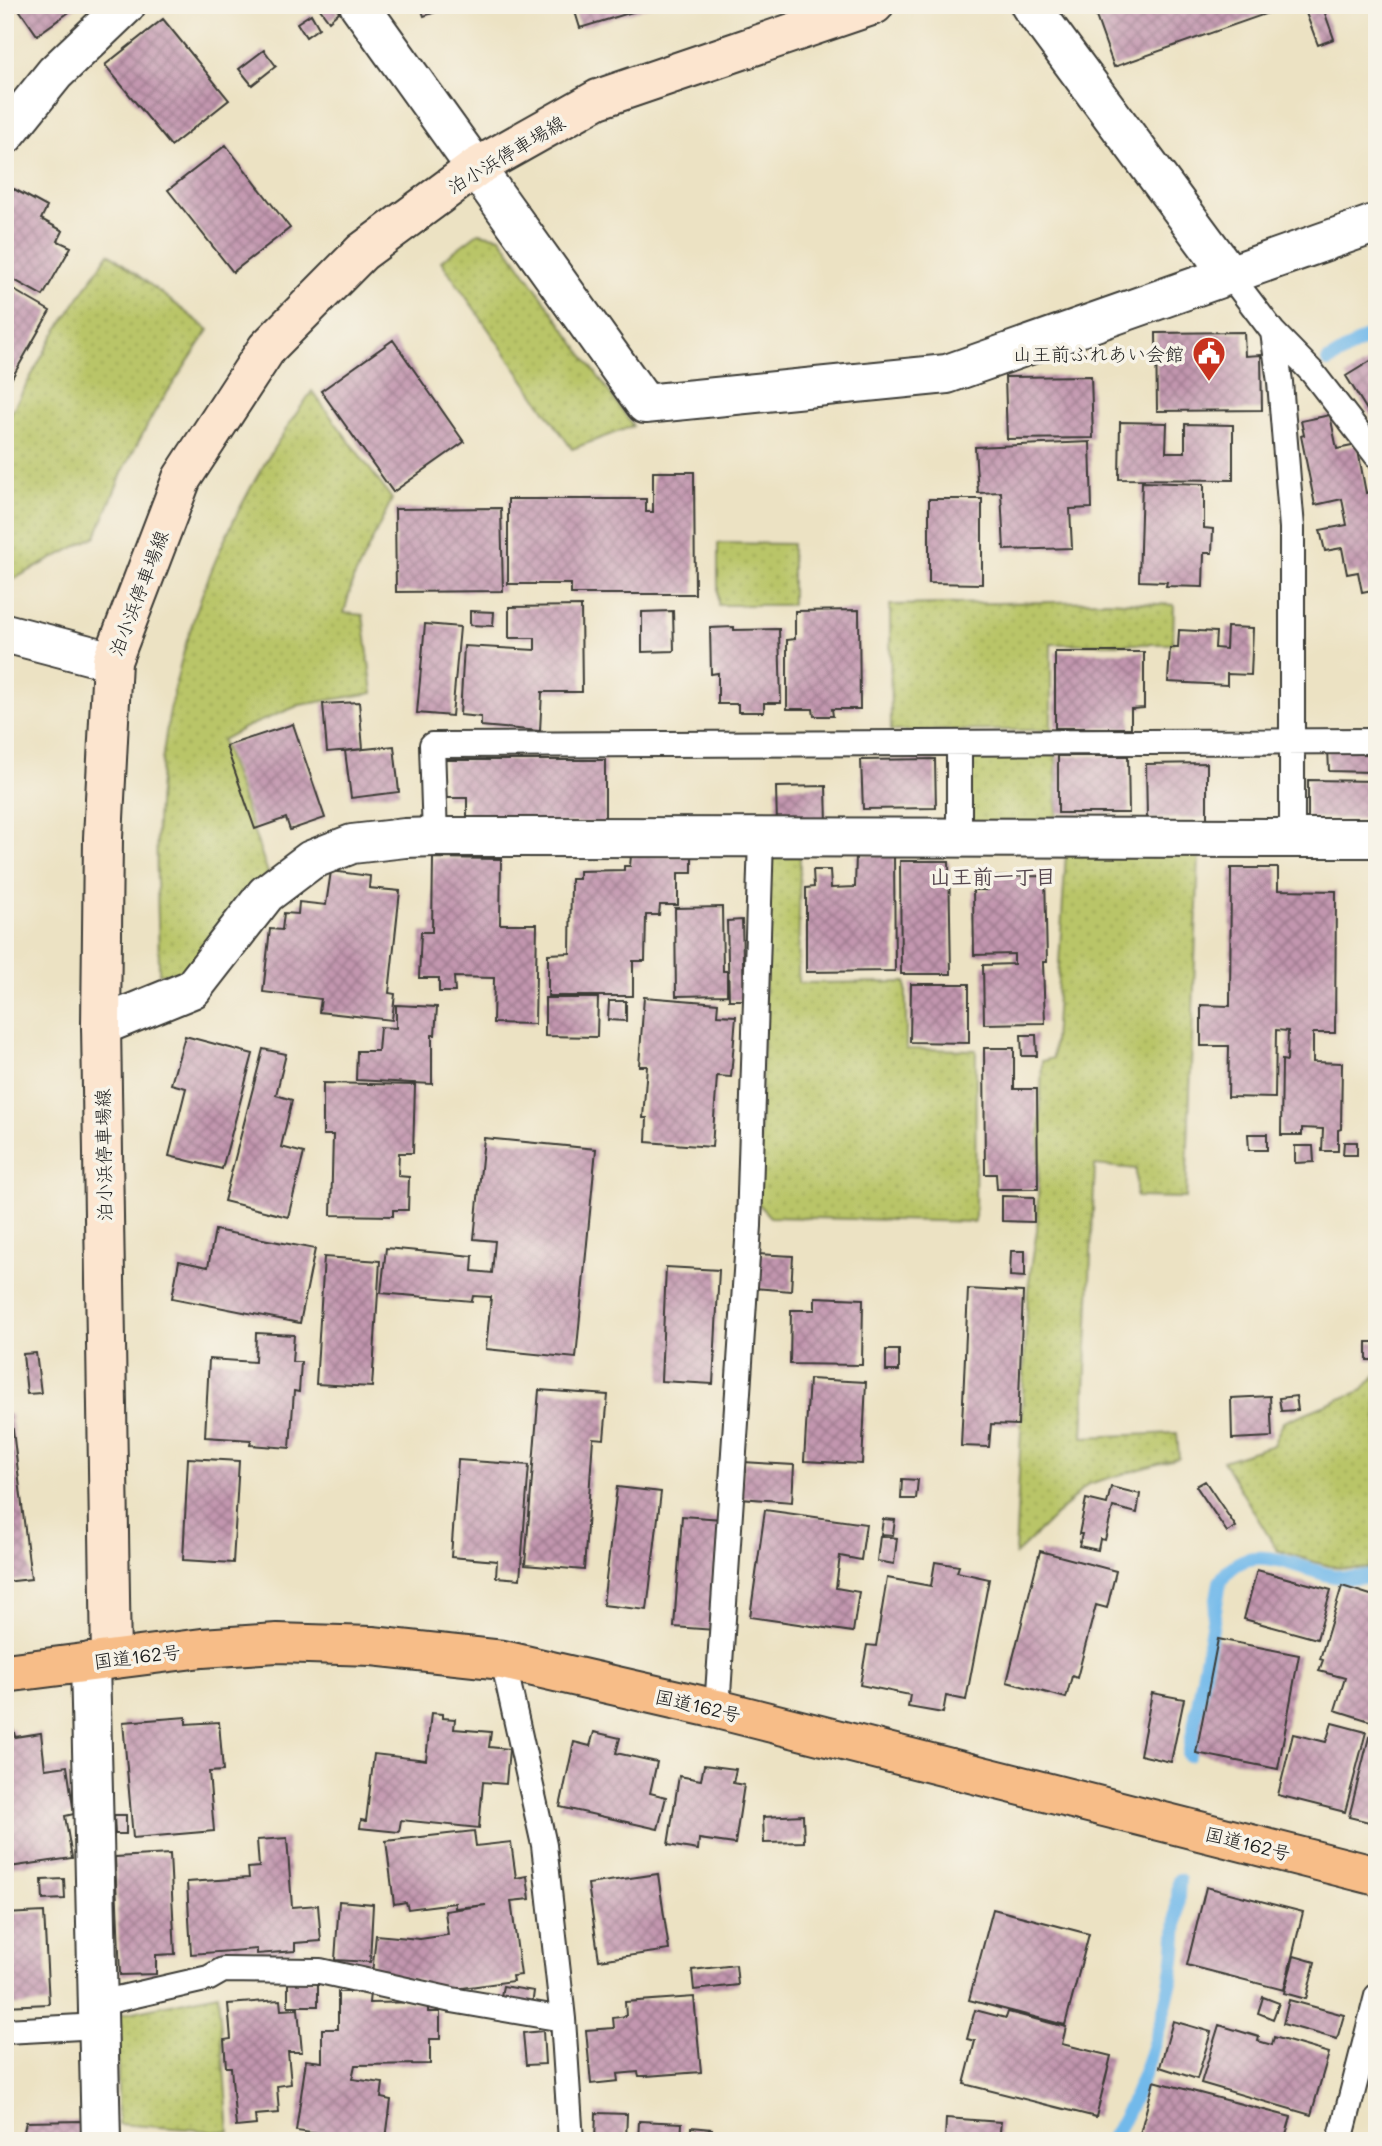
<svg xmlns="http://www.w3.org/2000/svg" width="1382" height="2146" font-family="Mali,'Klee One',sans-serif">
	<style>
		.grass { fill: url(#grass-dots); stroke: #6a7042; stroke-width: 2 }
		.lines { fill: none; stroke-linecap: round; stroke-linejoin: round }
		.stream { stroke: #72b9ea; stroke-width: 14 }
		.building { fill: url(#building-cross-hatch) }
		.service-casing { stroke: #3b3a35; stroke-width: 28 }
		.minor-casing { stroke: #3b3a35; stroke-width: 42 }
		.tertiary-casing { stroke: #3b3a35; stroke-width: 42 }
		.secondary-casing { stroke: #3b3a35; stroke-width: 42 }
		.trunk-casing { stroke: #3b3a35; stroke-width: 42 }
		.service { stroke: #fff; stroke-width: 24 }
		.minor { stroke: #fff; stroke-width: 38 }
		.tertiary { stroke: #fff; stroke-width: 38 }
		.secondary { stroke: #fce5cf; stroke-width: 38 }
		.trunk { stroke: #f7bd88; stroke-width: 38 }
		.labels { text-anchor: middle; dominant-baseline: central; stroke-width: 7; stroke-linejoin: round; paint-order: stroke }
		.street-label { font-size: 19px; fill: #1c1c1c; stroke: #f7f3e8 }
		.poi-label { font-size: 19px; fill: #1c1c1c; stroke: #f7f3e8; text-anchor: end }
		.neighbourhood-label { font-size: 21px; font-weight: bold; fill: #56474f; stroke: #f7f3e8 }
	</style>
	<defs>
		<pattern id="grass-dots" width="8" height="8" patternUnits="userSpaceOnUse" patternTransform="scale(1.75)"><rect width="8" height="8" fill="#b9c567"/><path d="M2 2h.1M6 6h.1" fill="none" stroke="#9ea959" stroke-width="1.8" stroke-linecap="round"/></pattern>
		<pattern id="building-cross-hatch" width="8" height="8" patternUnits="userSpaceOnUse" patternTransform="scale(1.75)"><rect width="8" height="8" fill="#c296af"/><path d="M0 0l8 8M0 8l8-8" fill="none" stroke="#9d7a8e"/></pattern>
	</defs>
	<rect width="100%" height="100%" fill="#f7f3e8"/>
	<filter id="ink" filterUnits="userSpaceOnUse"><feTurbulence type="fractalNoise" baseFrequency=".0143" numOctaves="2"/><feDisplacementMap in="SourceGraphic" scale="14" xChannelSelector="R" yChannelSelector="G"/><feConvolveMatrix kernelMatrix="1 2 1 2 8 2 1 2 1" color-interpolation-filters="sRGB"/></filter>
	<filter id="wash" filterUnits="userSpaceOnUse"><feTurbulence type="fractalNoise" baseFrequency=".00686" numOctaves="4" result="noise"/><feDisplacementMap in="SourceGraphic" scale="28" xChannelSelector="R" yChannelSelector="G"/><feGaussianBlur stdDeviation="1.57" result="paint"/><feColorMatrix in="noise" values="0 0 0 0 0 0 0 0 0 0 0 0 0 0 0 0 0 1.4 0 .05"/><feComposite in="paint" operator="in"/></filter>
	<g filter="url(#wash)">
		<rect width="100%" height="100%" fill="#ece2c3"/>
		<!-- grass -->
		<path class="grass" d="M478 233 500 237 633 426 572 449 441 261Z
			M109 253 209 330 155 411 123 471 96 536 10 581 5 580V424L52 338Z
			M312 391 392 499 353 580 344 613 363 615 373 693 300 705 244 728 222 740 268 873 186 972 159 974C159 923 155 871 157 820 165 659 218 521 312 391Z
			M718 543 792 544V605H718Z
			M1108 601 1174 605 1173 644H1051V730L891 731 890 605Z
			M1056 753 1057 825H968L966 754Z
			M1066 853 1199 854 1186 1198 1136 1197V1169L1095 1165 1083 1437 1177 1433 1179 1458 1088 1484 1015 1555 1028 1288 1037 1230 1042 1061 1053 1058Z
			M769 855H800L798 983 906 982V1049L976 1050 975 1222 770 1217 758 1204Z
			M1377 1374V1566C1344 1576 1308 1559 1277 1550L1223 1461 1273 1445 1283 1422 1363 1390Z
			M218 1994 229 2132 118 2124V2015Z"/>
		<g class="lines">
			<!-- stream -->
			<path class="stream" d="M1328 361 1377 331
				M1189 1755 1220 1582C1251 1530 1306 1578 1350 1578 1359 1578 1368 1577 1377 1574
				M1109 2141C1139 2103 1168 2009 1174 1960 1177 1934 1177 1906 1179 1880"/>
		</g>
		<g id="blocks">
			<!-- building -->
			<path class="building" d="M16 5H79L37 35Z
				M317 5H334L339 12 329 21Z
				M420 5H453V6L424 16Z
				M573 5H651L652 6 580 28Z
				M1092 5H1288V6L1114 67Z
				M1303 5H1322L1334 39 1318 45Z
				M311 14 319 28 306 37 297 23Z
				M163 19 229 100 171 146 105 65Z
				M264 50 276 66 252 85 239 69Z
				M226 145 290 228 233 272 168 190Z
				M14 189 47 207 41 219 63 231 58 241 71 247 43 296 5 275V205Z
				M5 285 50 311 5 390Z
				M1244 332 1245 356 1261 355 1262 410 1157 411 1156 333Z
				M393 340 464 442 393 492 321 391Z
				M1377 357V422L1375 423 1346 376Z
				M1091 376 1093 438 1007 439 1005 377Z
				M1330 415 1337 449 1357 445 1366 493 1377 491V589L1362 592 1358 572 1347 574 1342 548 1325 551 1320 530 1347 525 1342 499 1315 505 1301 436 1304 435 1301 421Z
				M1120 422 1167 423 1166 452H1185V424L1233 425V480L1119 479Z
				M1090 442 1092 508 1070 509 1072 548 1004 550 1001 492 978 493 975 447Z
				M653 472H694L695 594H571V584H508V499H646V512H653Z
				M1142 482 1204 484V528L1213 529 1212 553H1204L1203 587 1166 586 1167 582 1139 581Z
				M929 499H982V584L929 583Z
				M501 508 503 591 396 592 395 509Z
				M581 606 582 692H542L540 731 481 726V717L460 715 464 646 535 650V638H509V607Z
				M859 610 860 709H832L833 716H814L813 709H787V640L795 639V611Z
				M470 611 494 612 493 626 470 625Z
				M673 611 674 651 642 652V612Z
				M425 624 460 627 452 716 417 713Z
				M734 627V630L779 629 781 703H764V712H738V704H718V673L711 674 710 628Z
				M1227 627 1253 628 1251 675 1227 674V685L1168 682 1170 648H1178L1179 630 1216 632 1215 648 1226 649Z
				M1055 652H1144V708L1131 709V728H1055Z
				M359 702 363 749 327 752 323 704Z
				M293 724 325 818 290 830 286 818 255 829 226 746Z
				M394 746 399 792 351 798 345 751Z
				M1328 748H1372V772L1329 771Z
				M1058 756H1128L1129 813H1058Z
				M935 759 936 808 863 809 861 760Z
				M445 760H605V823H467V798H445Z
				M1207 763V818L1147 819 1146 764Z
				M1308 780 1377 781V819L1308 818Z
				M826 786 827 823 777 824 776 787Z
				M856 855H894L895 971 806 972V888L814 887 813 870H830L831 888 855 887Z
				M631 856H692V873H678V905H660L659 915H646L645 961H633V996H548V954L570 953 571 879H579V871L624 870V866H630Z
				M433 858 501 859 500 924H537L535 1024 493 1023 494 978 454 977 455 992H439V978H419L421 932H432Z
				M900 861H949L951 974H901Z
				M1231 868H1278V890L1336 891 1335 1033H1313V1062L1342 1063 1341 1129 1338 1130V1151H1322L1323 1129 1302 1128V1135H1281L1282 1060 1287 1061 1288 1031 1276 1030 1275 1098 1228 1097 1229 1046H1201V1005L1230 1006Z
				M331 871 370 876 369 888 400 891 389 993 395 994 392 1020 319 1012 321 999 263 992 270 929 282 930 284 913 298 914 299 902 326 905Z
				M1045 876 1047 962H1043L1045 1023 984 1024 983 965 1014 964V954L974 955 973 890H988V877Z
				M722 907 723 971H727V995L676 996 675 908Z
				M742 920 744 1000H729L727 921Z
				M911 984H969V1043L910 1042Z
				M644 997 718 1003 717 1015 736 1016 731 1077 717 1076 712 1147 646 1142 647 1118H643L647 1066H639Z
				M545 998H598L597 1037 545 1036Z
				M609 1001H626V1021L608 1020Z
				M396 1005 437 1007 435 1035H432V1084L356 1080 357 1051H378L380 1027 396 1028Z
				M1021 1035H1036L1037 1056H1022Z
				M185 1036 253 1054 222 1169 169 1156 186 1088 171 1084Z
				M984 1048H1014V1089H1037L1038 1189H997L996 1174H985Z
				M263 1049 286 1054 276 1095 292 1100 281 1147 304 1153 288 1217 224 1201Z
				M323 1083 415 1085 413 1153H399L398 1176 409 1177 408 1210H393V1216L331 1215 333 1135H323Z
				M1248 1134H1267V1150H1249Z
				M484 1138 596 1149 576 1358 486 1349 491 1297 473 1296 472 1301 381 1293 386 1248 473 1256 472 1271 492 1273 495 1241 474 1239Z
				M1344 1142H1357V1155H1343Z
				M1295 1146H1313L1314 1162 1295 1163Z
				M1002 1196 1034 1197V1222L1002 1221Z
				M215 1230 315 1249 300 1323 172 1298 179 1261 208 1267Z
				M1011 1251H1025V1277L1010 1276Z
				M756 1254 793 1256 791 1291 754 1288Z
				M324 1257 380 1261 372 1387 316 1384Z
				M666 1267 719 1270 713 1384 661 1381Z
				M968 1289 1023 1292 1018 1425 991 1424 989 1447 961 1446Z
				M815 1297 863 1299 862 1365 790 1364 791 1310H815Z
				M256 1333 294 1335 292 1362H301L299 1392 294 1391 290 1448 250 1445 251 1440 205 1437 209 1359 255 1362Z
				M1367 1342H1377V1360H1367Z
				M886 1350H899V1371H886Z
				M36 1353 41 1393 27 1394 23 1354Z
				M809 1379 866 1382 862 1464 804 1461Z
				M539 1390 608 1395 604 1439 593 1438 584 1570 525 1565Z
				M1270 1396 1272 1437 1232 1439 1231 1398Z
				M1296 1396 1298 1410 1281 1411 1279 1398Z
				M5 1414H11L31 1579 5 1582Z
				M188 1458 239 1461 233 1563 183 1560Z
				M458 1460 529 1465 520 1579 496 1577 497 1561 451 1557Z
				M743 1462 794 1465 792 1502 741 1498Z
				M902 1479 918 1480 916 1499H901Z
				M1205 1481 1236 1527 1227 1532 1196 1486Z
				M617 1487 661 1492 647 1610 603 1605Z
				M1111 1487 1140 1494 1137 1513 1113 1507 1105 1540 1100 1539 1098 1550 1079 1546 1082 1534H1079L1086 1499 1107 1504Z
				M765 1510 866 1524 861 1560 840 1556 836 1588 859 1592 853 1632 750 1617Z
				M682 1516 722 1519 715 1630 674 1627Z
				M883 1519 895 1520 893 1535 881 1534Z
				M880 1536 897 1538 894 1564 877 1561Z
				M1040 1551 1116 1571 1107 1608 1096 1605 1077 1678 1072 1676 1066 1698 1007 1682Z
				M935 1562 959 1566 957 1572 989 1579 966 1700 946 1696 943 1713 908 1707 910 1695 860 1685 867 1645 876 1646 887 1578 931 1586Z
				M1257 1570 1331 1590 1317 1639 1244 1619Z
				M1342 1586 1377 1597V1708L1373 1722 1335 1710 1345 1678 1319 1671 1323 1660 1320 1659Z
				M1218 1639 1299 1655 1278 1769 1196 1753Z
				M1152 1693 1184 1699 1171 1762 1140 1755Z
				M431 1713 442 1714V1718L455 1719 454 1729 491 1732 489 1747 509 1749 506 1784 483 1782 479 1828 401 1820 399 1832 360 1828 361 1820 366 1821 374 1754 426 1760Z
				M186 1717V1724L219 1722 223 1771 209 1772 214 1831 133 1838 123 1722Z
				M1332 1723 1366 1732 1345 1812 1278 1795 1293 1734 1326 1742Z
				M13 1728 15 1737 41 1733 45 1769 67 1766 74 1814 65 1816 72 1858 9 1867 5 1842V1729Z
				M594 1732 620 1738 616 1753 657 1762 650 1793 666 1797 658 1829 560 1807 574 1742 590 1746Z
				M1369 1737 1377 1739V1824L1349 1817Z
				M704 1765 736 1769 733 1783 744 1785 735 1844 699 1839 698 1850 668 1845 679 1776 701 1780Z
				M114 1815H126V1834H115Z
				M803 1815 804 1842 764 1843 763 1817Z
				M474 1831 476 1846 511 1842 516 1878 527 1876 530 1899 511 1901 521 1975 512 1976 513 1981 441 1991V1985L422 1987V1980L372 1974 376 1935 420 1939 448 1935 445 1911 486 1905 455 1908V1903L408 1909 406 1902 394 1904 386 1841Z
				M287 1838 292 1907 318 1905 321 1941 295 1943V1951L257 1954V1949L191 1954 187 1882 249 1878 248 1868 259 1867 257 1840Z
				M170 1854 175 1954 156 1955V1974L120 1975 115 1857Z
				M658 1874 669 1950 599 1960 588 1884Z
				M64 1879 65 1899 43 1900 42 1880Z
				M1206 1887 1303 1912 1284 1990 1187 1965Z
				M339 1901 373 1904 370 1962 335 1960Z
				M993 1909 1089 1934 1065 2025 969 2000Z
				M44 1912 49 2004 5 2006V1914Z
				M1294 1956 1315 1962 1306 1999 1284 1993Z
				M736 1965 738 1985 694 1990 692 1970Z
				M318 1979V2006H288V1980Z
				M503 1986 534 1991 532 2006 500 2001Z
				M338 1992H370L369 2003 428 2002V2012H440V2039H430V2064L355 2065 352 2079 383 2083 381 2098 391 2100 386 2139 375 2138V2141H372L296 2131 306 2060 322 2062V2029H338Z
				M694 1997 701 2072 646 2076H639L638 2072 617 2074 618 2081 591 2084 586 2030 614 2028 613 2018 626 2016 625 2002Z
				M1263 1997 1279 2003 1273 2019 1258 2013Z
				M280 2000 281 2010 298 2009 302 2052H288L291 2084 277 2086 279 2113 255 2115 256 2125 236 2127 231 2067H226L224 2040 231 2039 228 2004Z
				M1289 2000 1344 2015 1337 2039 1283 2024Z
				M975 2010 1006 2018 1008 2012 1066 2027 1062 2044 1111 2056 1096 2117 964 2084 975 2041 967 2039Z
				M1173 2021 1211 2032 1197 2079 1160 2067Z
				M1219 2025 1259 2037 1258 2041 1272 2045 1274 2037 1329 2053 1311 2115 1201 2083Z
				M543 2031 545 2064 526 2065 523 2033Z
				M1154 2081 1291 2117 1284 2141H1138Z
				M596 2113 627 2114 626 2141H595Z
				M946 2118 1001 2122 999 2141H945Z
				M83 2121 82 2141H22L26 2122Z
				M639 2121 682 2123 681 2141H638Z
				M691 2127 712 2129 711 2141H690Z"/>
		</g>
	</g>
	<g filter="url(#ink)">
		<use href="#blocks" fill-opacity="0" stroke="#3b3a35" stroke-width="2"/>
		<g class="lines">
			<defs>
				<path id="service" d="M1229 274 1273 332 1280 382 1292 528V838
					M1273 332 1312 372 1377 456
					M959 743V838
					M435 837 432 745 1377 741
					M503 1660 544 1845 563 2019 571 2141
					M717 1709 749 1226 761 838
					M100 2003 209 1978 223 1970 320 1971 452 2000 563 2019
					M5 2031 100 2026
					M1340 2141 1377 1996"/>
				<path id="minor" d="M359 5 645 404 947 374 1377 223
					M1030 5 1229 274
					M5 135 55 73 126 5
					M101 1026 192 989 266 894 311 860 352 844 405 838 435 837 1377 838
					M90 1662 101 2141"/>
				<path id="tertiary" d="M5 633 112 661"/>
				<path id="secondary" d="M111 1659 101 1026 103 838 112 661 182 478 267 348 362 252 477 167 598 99 874 5"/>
				<path id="trunk" d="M5 1673 202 1648 277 1643 372 1646 503 1660 717 1709 1377 1876"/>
			</defs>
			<!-- service casing -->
			<use href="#service" class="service-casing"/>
			<!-- minor casing -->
			<use href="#minor" class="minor-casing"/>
			<!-- tertiary casing -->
			<use href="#tertiary" class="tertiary-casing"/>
			<!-- secondary casing -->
			<use href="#secondary" class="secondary-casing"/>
			<!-- trunk casing -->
			<use href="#trunk" class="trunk-casing"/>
			<!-- service -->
			<use href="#service" class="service"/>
			<!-- minor -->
			<use href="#minor" class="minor"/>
			<!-- tertiary -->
			<use href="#tertiary" class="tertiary"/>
			<!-- secondary -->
			<use href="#secondary" class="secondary"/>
			<!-- trunk -->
			<use href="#trunk" class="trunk"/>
		</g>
	</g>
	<!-- icons -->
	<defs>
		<symbol id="civic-pin" viewBox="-11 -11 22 30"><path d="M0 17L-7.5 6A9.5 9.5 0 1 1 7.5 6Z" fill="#c8321e" stroke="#f7f3e8"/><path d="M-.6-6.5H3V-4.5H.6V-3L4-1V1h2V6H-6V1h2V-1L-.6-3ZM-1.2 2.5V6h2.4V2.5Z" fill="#fff"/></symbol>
	</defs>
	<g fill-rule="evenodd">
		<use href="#civic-pin" x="1190" y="334" width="38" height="52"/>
	</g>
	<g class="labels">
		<!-- street labels -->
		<g class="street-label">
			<text transform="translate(506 154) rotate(-31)">泊小浜停車場線</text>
			<text transform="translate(138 593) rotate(-69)">泊小浜停車場線</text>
			<text transform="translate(103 1155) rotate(-91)">泊小浜停車場線</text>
			<text transform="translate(137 1656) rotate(-7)">国道162号</text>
			<text transform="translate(698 1705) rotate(13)">国道162号</text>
			<text transform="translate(1248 1843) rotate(14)">国道162号</text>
		</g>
		<!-- poi labels -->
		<g class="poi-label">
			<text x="1184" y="353">山王前ふれあい会館</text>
		</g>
		<!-- neighbourhood labels -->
		<g class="neighbourhood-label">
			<text x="993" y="875">山王前一丁目</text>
		</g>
	</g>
	<!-- margin -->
	<rect width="1382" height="2146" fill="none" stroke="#f7f3e8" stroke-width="28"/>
</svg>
